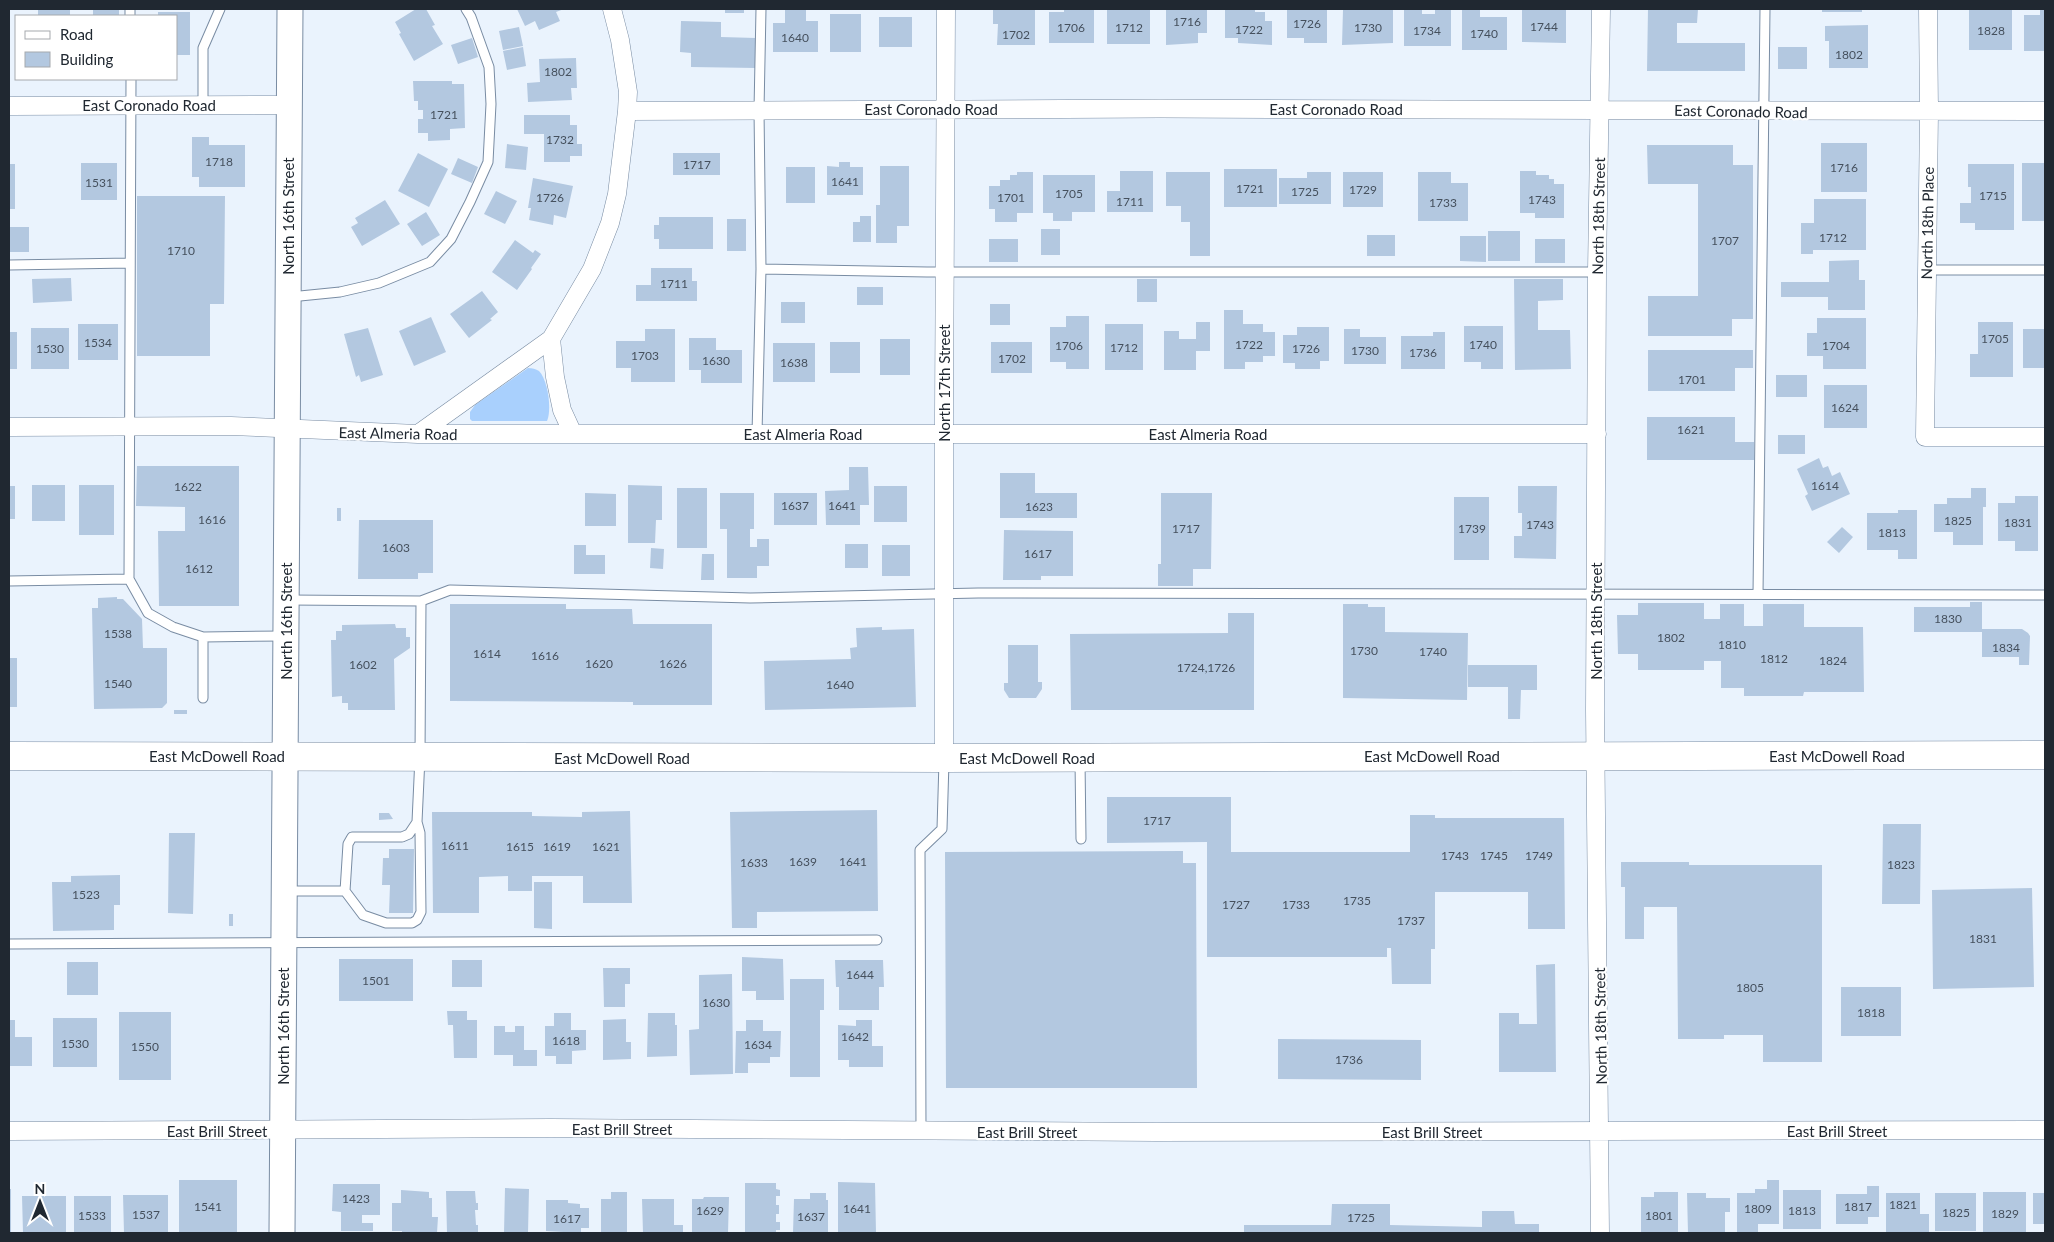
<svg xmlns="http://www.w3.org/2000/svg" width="2054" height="1242" font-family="Lato,sans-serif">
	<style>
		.green { fill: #a9d0fd }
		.building { fill: #b3c8e0 }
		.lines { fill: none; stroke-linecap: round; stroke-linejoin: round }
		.service-casing { stroke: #798ca3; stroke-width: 11 }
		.minor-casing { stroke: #798ca3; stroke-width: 19 }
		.secondary-casing { stroke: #798ca3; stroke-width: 27 }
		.primary-casing { stroke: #798ca3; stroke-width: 29 }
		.service { stroke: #fff; stroke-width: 9 }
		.minor { stroke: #fff; stroke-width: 18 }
		.secondary { stroke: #fff; stroke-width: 25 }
		.primary { stroke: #fff; stroke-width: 28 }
		.labels { text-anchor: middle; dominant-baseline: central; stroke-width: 4.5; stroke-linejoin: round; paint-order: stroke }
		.number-label { font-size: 12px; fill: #45505d }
		.street-label { font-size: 15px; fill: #202831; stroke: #fff }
	</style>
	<rect width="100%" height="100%" fill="#eaf3fd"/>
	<!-- green -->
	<path class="green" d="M528 368C532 368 536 369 539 371 548 380 552 410 547 421H472L470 419V412L475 405Z"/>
	<!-- building -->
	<path class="building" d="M38 9H70V16H38Z
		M93 9H119V16H93Z
		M416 9H426L435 25 432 26 443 44 414 61 399 34 401 33 395 22Z
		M517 9H564L556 12 560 21 539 30 535 21 525 26Z
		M725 9H744V13H725Z
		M993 9H1035V45H997L998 24H993Z
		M1064 9H1094V43H1049V12H1064Z
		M1107 9 1150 10V44H1107Z
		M1166 9H1207V33H1198V43L1166 45Z
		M1225 9H1255V12H1265V21H1272V45L1238 43V38H1225Z
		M1287 9H1327V43H1304V38H1287Z
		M1404 9H1422V14H1435V9H1451V46H1404Z
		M1462 9H1480V17H1507V50H1462Z
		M1522 9H1566V43L1522 42Z
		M1648 9H1698L1697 23H1677V43H1745V71H1647Z
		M1822 9H1862V12H1822Z
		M1969 9H2012V50H1969Z
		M2040 9H2045V51H2024V15H2040Z
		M785 10H806V21H818V52H773V23H785Z
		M1343 10H1393V43L1342 45Z
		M158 12H190V55H176V16H158Z
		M830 14H861V52H830Z
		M879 17H912V47H879Z
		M681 21 721 22V37L756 38V68L691 67V53L680 52Z
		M1868 25V68H1829V41H1825V26Z
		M519 27 523 46 503 50 499 31Z
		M472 38 478 57 458 64 451 45Z
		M523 47 526 66 507 70 503 51Z
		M1778 47H1807V69H1778Z
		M576 58 577 88H571L572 100 528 102 527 83 540 82 539 59Z
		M413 81H452V84H464L465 128 450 129V140L428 141V133H418V119H423V110H418V101H414Z
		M524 115H570V125H577V144H582V156H570V162H544V134H524Z
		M192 137H209V145H245V187H199V177H192Z
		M1821 143H1867V192H1821Z
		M507 144 528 147 526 170 505 168Z
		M1647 145H1733V165H1753V319H1732V336H1648V296H1698V184H1648Z
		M418 153 448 169 429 207 398 191Z
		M673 153H720V175H673Z
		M458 158 478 167 472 183 451 174Z
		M839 162H850V167H863V195H827V166L839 167Z
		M81 163H117V200H81Z
		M2022 163H2045V221H2022Z
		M9 164H15V209H9Z
		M1968 164H2014V230H1975V223H1960V203H1971V187H1968Z
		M880 166H909V226H897V243H876V205H880Z
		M786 167H815V203H786Z
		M1224 169H1277V207H1224Z
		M1120 171H1153V212H1107V191H1120Z
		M1520 171H1536V175H1549V179H1554V184H1564V218H1535V213H1520Z
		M1017 172H1033V213H1017V222H995V209H989V186H1000V180H1010V175H1017Z
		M1166 172H1210V256H1190V222H1181V206H1166Z
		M1307 172H1331V204H1279V178H1307Z
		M1343 172H1383V207H1343Z
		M1418 172H1451V183H1468V221H1418Z
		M1043 175H1095V212H1072V221H1053V213H1043Z
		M533 178 573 186 566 218 554 215 553 225 529 220 531 208H528Z
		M496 191 517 201 505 224 484 214Z
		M137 196H225L224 304H210V356H137Z
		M1814 199H1866V250H1813V254H1801V223H1814Z
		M385 200 400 224 362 246 351 227 358 223 355 218Z
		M426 212 440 235 422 246 407 224Z
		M860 216H871V242H853V222H860Z
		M659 217H713V249H659V239H654V225H659Z
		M727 219H746V251H727Z
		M9 227H29V252H9Z
		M1041 229H1060V255H1041Z
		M1488 231H1520V261H1488Z
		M1367 235H1395V256H1367Z
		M1460 236H1486V262L1460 261Z
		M989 239H1018V262H989Z
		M1535 239H1565V263H1535Z
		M515 240 533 253 535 250 541 254 531 268 532 269 517 290 492 272Z
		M1859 260V280H1865V310H1828V297H1781V282H1829V261Z
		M651 268H692V281H697V301H636V285H651Z
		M71 278 72 301 33 303 32 279Z
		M1137 279H1157V302H1137Z
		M1514 279H1563V300L1538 301V330H1570L1571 369 1515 370Z
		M857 287H883V305H857Z
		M482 291 498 312 490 319 492 320 469 338 450 314Z
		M781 302H805V323H781Z
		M990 304H1010V325H990Z
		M1224 310H1243V324H1263V332H1275V356H1263V362H1245V369H1224Z
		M1066 316H1089V369H1066V362H1050V327H1066Z
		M431 317 446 352 414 366 399 331Z
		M1817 318H1866V369H1823V356H1807V333H1817Z
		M1196 322H1210V351H1196V370H1164V331H1179V339H1196Z
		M1978 322H2013V377H1970V354H1978Z
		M78 324H118V360H78Z
		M1105 324H1143V370H1105Z
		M1464 326H1503V369H1481V362H1464Z
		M1297 327H1329V361H1320V369H1295V363H1283V335H1297Z
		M31 328H69V369H31Z
		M368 328 383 375 361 382 359 375 356 377 344 334Z
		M645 329H675V382H631V368H616V341H645Z
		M1344 329H1360V337H1386V364H1344Z
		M2023 329H2045V368H2023Z
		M9 332H17V369H9Z
		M1433 332H1445V369H1401V336H1433Z
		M689 338H716V350H742V383H701V370H689Z
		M880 339H910V375H880Z
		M830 342H860V373H830Z
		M991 342H1032V373H991Z
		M773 343H815V382H773Z
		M1648 350H1753V368H1735V391H1648Z
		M1776 375H1807V397H1776Z
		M1824 385H1867V428H1824Z
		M1647 417H1735V442H1754V460H1647Z
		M1778 435H1805V454H1778Z
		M1819 458 1823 468 1828 466 1832 476 1840 472 1850 494 1812 511 1805 496 1808 494 1797 469Z
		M137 466H239V606H159L158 531H185V507L136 506Z
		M849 467H868L869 505H860V525H826L825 491 849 490Z
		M1000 473H1035V493H1077V518H1000Z
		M32 485H65V521H32Z
		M79 485H114V535H79Z
		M628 485 662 486V520H656L655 543H628Z
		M9 486H15V519H9Z
		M874 486H907V522H874Z
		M1518 486H1557L1556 559 1514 558V536H1522V513H1518Z
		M677 488H707V548H677Z
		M1971 488H1986V507H1983V545H1953V532H1934V504H1947V498H1971Z
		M585 493 616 494V526H585Z
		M720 493H754V529H750V547H757V539H769V566H757V578H727V529H720Z
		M774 493H817V525H774Z
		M1161 493H1212L1211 569H1193V586H1158V564H1161Z
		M2015 496H2038V551H2015V541H1998V503H2015Z
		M1454 497H1489V560H1454Z
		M337 508H341V521H337Z
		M1898 510H1917V559H1898V550H1867V513H1898Z
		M359 520H433V573H418V579H358Z
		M1842 527 1853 537 1839 553 1827 542Z
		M1004 530 1073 531V576H1041V580H1003Z
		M845 544H868V568H845Z
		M574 545H586V555H605V574H574Z
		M882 545H910V576H882Z
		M651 548 664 549 663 569 650 568Z
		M702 554H714V580H701Z
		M117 597V599H123L142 619 143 648H167V703L162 708 94 709 92 608H98V598Z
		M1970 602H1982V629H2022L2028 633 2030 636 2029 665H2019V657H1982V632H1914V607H1970Z
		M1638 603H1704V619H1720V604H1744V626H1763V604H1804V627H1863L1864 692H1804L1803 696H1744V688H1721V661H1704V670H1638V654H1618L1617 615H1638Z
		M450 604H566V609H632L633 624H712V705H633V702L450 701Z
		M1343 604H1368V607H1385V632L1468 633 1467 700 1343 698Z
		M1228 613H1254V710H1071L1070 634 1228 633Z
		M395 624 396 628H406V637H410V648L394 659 395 710H348V703H342V696L332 697 331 640H336V631H342V625Z
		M882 627V630L914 629 916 707 765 710 764 661 851 659 850 648 857 647 856 628Z
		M1008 645H1038V682H1042V689L1036 698H1009L1004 690V683H1008Z
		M9 658H17V707H9Z
		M1468 665H1537V690H1521L1520 719H1508V687H1468Z
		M174 710H187V714H174Z
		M1107 797H1231V852H1410V815H1435V818H1564L1565 929H1528V892H1435V949H1431V984H1392L1391 948H1387V957H1207V842L1107 843Z
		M877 810 878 911 757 912V928H732L730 812Z
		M630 811 632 903H583V876H532V891H508V876L479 877V913H433L432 812H532V816L582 817V812Z
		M379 813H389L393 819 379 820Z
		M1883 824H1921L1920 904H1882Z
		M169 833H195L193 914 168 913Z
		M389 849H414L413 913H389L390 885H382L383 858H389Z
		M1183 851V863H1196L1197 1088H946L945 852Z
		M1621 862H1689V865H1822V1062H1763V1035H1724V1039H1678L1677 907H1644V939H1625V887H1621Z
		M120 875V905H114V930L53 931 52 882H71V876Z
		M534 882H552V929L534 928Z
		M2032 888 2034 987 1933 989 1932 890Z
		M229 914H233V926H229Z
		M742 957 783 959 784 1000H756V991H742Z
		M339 959H413V1001H339Z
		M452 960H482V987H452Z
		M835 960H883L884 987H879V1010H839V987H836Z
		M67 962H98V995H67Z
		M1555 964 1556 1072H1499V1013H1519V1024H1537L1536 965Z
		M603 968H630V984H625V1007H604Z
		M732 974 733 1074 690 1075 689 1030 699 1029V975Z
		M790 979H824V1010H820V1077H790Z
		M1841 987H1901V1036H1841Z
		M447 1011H467V1020H477V1058H454L453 1025H448Z
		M119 1012H171V1080H119Z
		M554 1013H571V1030H586V1050L572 1051V1064H556V1056H545V1026H554Z
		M648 1013H675V1025H677V1056L647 1057Z
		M53 1018H97V1067H53Z
		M626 1019V1042H631V1059L603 1060V1020Z
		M9 1020H15V1037H32V1066H9Z
		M746 1020H763V1031H781L780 1057H770V1063H748V1073H735L736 1031H746Z
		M856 1020H872V1046H883V1067H849V1060H838V1025L856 1026Z
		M494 1026H505V1032H515V1026H524V1050H537V1066H513V1055H494Z
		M1278 1039 1421 1040V1080L1278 1079Z
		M179 1180H237V1233H179Z
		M1767 1180H1779V1224H1758V1233H1737V1193H1755V1189H1767Z
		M838 1182 875 1183 876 1233H838Z
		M745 1183H776V1189L780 1190V1196H776V1205H779V1214H776V1222H780V1230H776V1233H745Z
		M333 1184H380V1215H362V1223H373V1231H341V1212L332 1211Z
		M1867 1186H1879V1217H1868V1224H1836V1194H1867Z
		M505 1188 529 1189 528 1233H504Z
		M9 1189H11V1233H9Z
		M401 1190 429 1192V1198H432V1217H438L437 1233H402V1231H392V1203H401Z
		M1783 1190H1821V1229H1783Z
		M446 1191H475L476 1203H478V1210H475L476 1225H478V1232L447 1233Z
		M611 1192H627V1233H601V1199H611Z
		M1654 1192H1678V1233H1641V1197H1654Z
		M1983 1192H2026V1233H1983Z
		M810 1193H826V1200H828V1233H793L794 1199H810Z
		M1687 1193H1706V1198H1730V1212H1725V1233H1688Z
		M1886 1193H1920V1214H1929V1233H1886Z
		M1935 1193H1976V1231H1935Z
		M2033 1193H2045V1224H2033Z
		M123 1195H168V1233H124Z
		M22 1196H66V1233H23Z
		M74 1196H111V1233H74Z
		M704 1197H729L728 1233H692V1199H703Z
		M642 1199H674V1225H683V1233H643Z
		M546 1200H568V1203L580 1204V1208H589V1228H581V1233L546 1231Z
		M1332 1204H1390V1225L1482 1227V1211H1514L1515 1224H1539V1233H1244V1225H1331Z"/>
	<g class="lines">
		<defs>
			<path id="service" d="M130 9V16
				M203 105V48L220 9
				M9 265 130 263
				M761 269 927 272H1597
				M1927 270H2045
				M290 297 340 292 379 283 430 262 451 239 470 202 488 162 491 104 489 67 471 17 466 9
				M757 434 761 269 759 110 761 9
				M129 579 148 613 173 627 203 637
				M9 581 129 579 131 79
				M1758 594 1765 9
				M288 600 421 601 450 590 750 598 978 593 2045 595
				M203 698V637L284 636
				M1080 760 1081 839
				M287 891H345L348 844 352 837H402L409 834 417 822
				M345 891 363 915 386 923H412L417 920 421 912 420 833 417 822 420 757 421 601
				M9 944 877 940
				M921 1131 920 850 942 829 944 761"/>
			<path id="minor" d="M1928 9 1929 112 1925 437H2045
				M9 106 289 105
				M627 111C950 108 1273 108 1596 110 1746 111 1896 112 2045 111
				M551 339 555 377 562 410 573 434
				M9 427 231 426 418 434H1597
				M418 434 551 339 592 269 610 223 617 194 627 111 628 92 620 40 612 9
				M944 758V415L946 9
				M9 1131 551 1128 1156 1132 2045 1130
				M1600 1233 1595 710 1597 272 1601 9"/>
			<path id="secondary" d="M282 1233 290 9"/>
			<path id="primary" d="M9 756 944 758 2045 755"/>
		</defs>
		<!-- service casing -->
		<use href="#service" class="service-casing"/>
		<!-- minor casing -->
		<use href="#minor" class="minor-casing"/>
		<!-- secondary casing -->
		<use href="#secondary" class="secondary-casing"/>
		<!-- primary casing -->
		<use href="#primary" class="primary-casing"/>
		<!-- service -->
		<use href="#service" class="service"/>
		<!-- minor -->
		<use href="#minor" class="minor"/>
		<!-- secondary -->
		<use href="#secondary" class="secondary"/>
		<!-- primary -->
		<use href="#primary" class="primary"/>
	</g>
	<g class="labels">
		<!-- number labels -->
		<g class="number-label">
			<text x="1187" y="21">1716</text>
			<text x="1307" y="23">1726</text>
			<text x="1544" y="26">1744</text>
			<text x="1071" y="27">1706</text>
			<text x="1129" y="27">1712</text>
			<text x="1368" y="27">1730</text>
			<text x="1249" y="29">1722</text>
			<text x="1427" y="30">1734</text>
			<text x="1991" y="30">1828</text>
			<text x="1484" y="33">1740</text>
			<text x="1016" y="34">1702</text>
			<text x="795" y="37">1640</text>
			<text x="1849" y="54">1802</text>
			<text x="558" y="71">1802</text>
			<text x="444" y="114">1721</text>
			<text x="560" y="139">1732</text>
			<text x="219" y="161">1718</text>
			<text x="697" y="164">1717</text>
			<text x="1844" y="167">1716</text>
			<text x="845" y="181">1641</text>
			<text x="99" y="182">1531</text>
			<text x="1250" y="188">1721</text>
			<text x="1363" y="189">1729</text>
			<text x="1305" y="191">1725</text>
			<text x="1069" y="193">1705</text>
			<text x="1993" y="195">1715</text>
			<text x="550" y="197">1726</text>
			<text x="1011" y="197">1701</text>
			<text x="1542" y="199">1743</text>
			<text x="1130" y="201">1711</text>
			<text x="1443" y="202">1733</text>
			<text x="1833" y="237">1712</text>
			<text x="1725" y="240">1707</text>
			<text x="181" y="250">1710</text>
			<text x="674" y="283">1711</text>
			<text x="1995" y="338">1705</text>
			<text x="98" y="342">1534</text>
			<text x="1249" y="344">1722</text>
			<text x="1483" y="344">1740</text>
			<text x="1069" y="345">1706</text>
			<text x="1836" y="345">1704</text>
			<text x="1124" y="347">1712</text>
			<text x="50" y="348">1530</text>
			<text x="1306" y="348">1726</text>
			<text x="1365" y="350">1730</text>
			<text x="1423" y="352">1736</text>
			<text x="645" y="355">1703</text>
			<text x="1012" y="358">1702</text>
			<text x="716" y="360">1630</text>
			<text x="794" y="362">1638</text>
			<text x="1692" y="379">1701</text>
			<text x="1845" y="407">1624</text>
			<text x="1691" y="429">1621</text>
			<text x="1825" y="485">1614</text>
			<text x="188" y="486">1622</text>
			<text x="795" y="505">1637</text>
			<text x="842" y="505">1641</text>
			<text x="1039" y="506">1623</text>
			<text x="212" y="519">1616</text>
			<text x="1958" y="520">1825</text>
			<text x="2018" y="522">1831</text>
			<text x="1540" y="524">1743</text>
			<text x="1186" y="528">1717</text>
			<text x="1472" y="528">1739</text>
			<text x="1892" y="532">1813</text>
			<text x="396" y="547">1603</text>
			<text x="1038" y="553">1617</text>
			<text x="199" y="568">1612</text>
			<text x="1948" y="618">1830</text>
			<text x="118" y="633">1538</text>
			<text x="1671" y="637">1802</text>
			<text x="1732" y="644">1810</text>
			<text x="2006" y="647">1834</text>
			<text x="1364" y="650">1730</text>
			<text x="1433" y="651">1740</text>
			<text x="487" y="653">1614</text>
			<text x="545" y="655">1616</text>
			<text x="1774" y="658">1812</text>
			<text x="1833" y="660">1824</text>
			<text x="599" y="663">1620</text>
			<text x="673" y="663">1626</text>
			<text x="363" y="664">1602</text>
			<text x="1206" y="667">1724,1726</text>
			<text x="118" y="683">1540</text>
			<text x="840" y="684">1640</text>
			<text x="1157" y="820">1717</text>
			<text x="455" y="845">1611</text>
			<text x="520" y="846">1615</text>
			<text x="557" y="846">1619</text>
			<text x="606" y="846">1621</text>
			<text x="1455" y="855">1743</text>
			<text x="1494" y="855">1745</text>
			<text x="1539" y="855">1749</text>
			<text x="803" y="861">1639</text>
			<text x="853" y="861">1641</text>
			<text x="754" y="862">1633</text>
			<text x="1901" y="864">1823</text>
			<text x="86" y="894">1523</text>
			<text x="1357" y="900">1735</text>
			<text x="1236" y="904">1727</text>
			<text x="1296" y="904">1733</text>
			<text x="1411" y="920">1737</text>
			<text x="1983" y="938">1831</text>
			<text x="860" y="974">1644</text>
			<text x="376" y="980">1501</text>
			<text x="1750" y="987">1805</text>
			<text x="716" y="1002">1630</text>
			<text x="1871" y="1012">1818</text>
			<text x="855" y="1036">1642</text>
			<text x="566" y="1040">1618</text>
			<text x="75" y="1043">1530</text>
			<text x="758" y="1044">1634</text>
			<text x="145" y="1046">1550</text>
			<text x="1349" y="1059">1736</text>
			<text x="356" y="1198">1423</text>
			<text x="1903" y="1204">1821</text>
			<text x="208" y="1206">1541</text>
			<text x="1858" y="1206">1817</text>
			<text x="857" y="1208">1641</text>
			<text x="1758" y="1208">1809</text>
			<text x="710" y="1210">1629</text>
			<text x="1802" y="1210">1813</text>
			<text x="1956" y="1212">1825</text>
			<text x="2005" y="1213">1829</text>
			<text x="146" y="1214">1537</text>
			<text x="92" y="1215">1533</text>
			<text x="1659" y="1215">1801</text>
			<text x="811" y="1216">1637</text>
			<text x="1361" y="1217">1725</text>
			<text x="567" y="1218">1617</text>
		</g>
		<!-- street labels -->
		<g class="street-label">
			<text x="149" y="105">East Coronado Road</text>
			<text x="931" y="109">East Coronado Road</text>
			<text x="1336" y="109">East Coronado Road</text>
			<text transform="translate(1741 111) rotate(1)">East Coronado Road</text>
			<text transform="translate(288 216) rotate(-90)">North 16th Street</text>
			<text transform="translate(1598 216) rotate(-89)">North 18th Street</text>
			<text transform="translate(1927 223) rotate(-89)">North 18th Place</text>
			<text transform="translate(944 383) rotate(-90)">North 17th Street</text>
			<text transform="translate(398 433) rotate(1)">East Almeria Road</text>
			<text x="803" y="434">East Almeria Road</text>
			<text x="1208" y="434">East Almeria Road</text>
			<text transform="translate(286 621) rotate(-90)">North 16th Street</text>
			<text transform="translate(1596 621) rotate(-90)">North 18th Street</text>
			<text x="217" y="756">East McDowell Road</text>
			<text x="1432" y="756">East McDowell Road</text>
			<text x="1837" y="756">East McDowell Road</text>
			<text x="622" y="758">East McDowell Road</text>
			<text x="1027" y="758">East McDowell Road</text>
			<text transform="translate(283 1026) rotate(-90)">North 16th Street</text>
			<text transform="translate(1600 1026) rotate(-91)">North 18th Street</text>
			<text x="622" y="1129">East Brill Street</text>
			<text x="217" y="1131">East Brill Street</text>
			<text x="1837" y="1131">East Brill Street</text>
			<text x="1027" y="1132">East Brill Street</text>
			<text x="1432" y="1132">East Brill Street</text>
		</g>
	</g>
	<!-- border -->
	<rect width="2054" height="1242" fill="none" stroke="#202831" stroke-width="20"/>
	<!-- legend -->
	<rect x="15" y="15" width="162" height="65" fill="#ffffff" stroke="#a6a9ad"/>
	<rect x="25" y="31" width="25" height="8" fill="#ffffff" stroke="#a6a9ad"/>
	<text x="60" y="40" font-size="15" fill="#202831">Road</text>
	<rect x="25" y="52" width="25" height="15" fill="#b3c8e0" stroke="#a6a9ad"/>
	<text x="60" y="65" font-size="15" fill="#202831">Building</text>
	<!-- north arrow -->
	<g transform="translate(40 1202)" stroke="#ffffff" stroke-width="4" paint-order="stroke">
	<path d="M0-4L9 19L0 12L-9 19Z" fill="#202831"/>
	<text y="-8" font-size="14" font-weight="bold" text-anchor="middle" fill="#202831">N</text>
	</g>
</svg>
